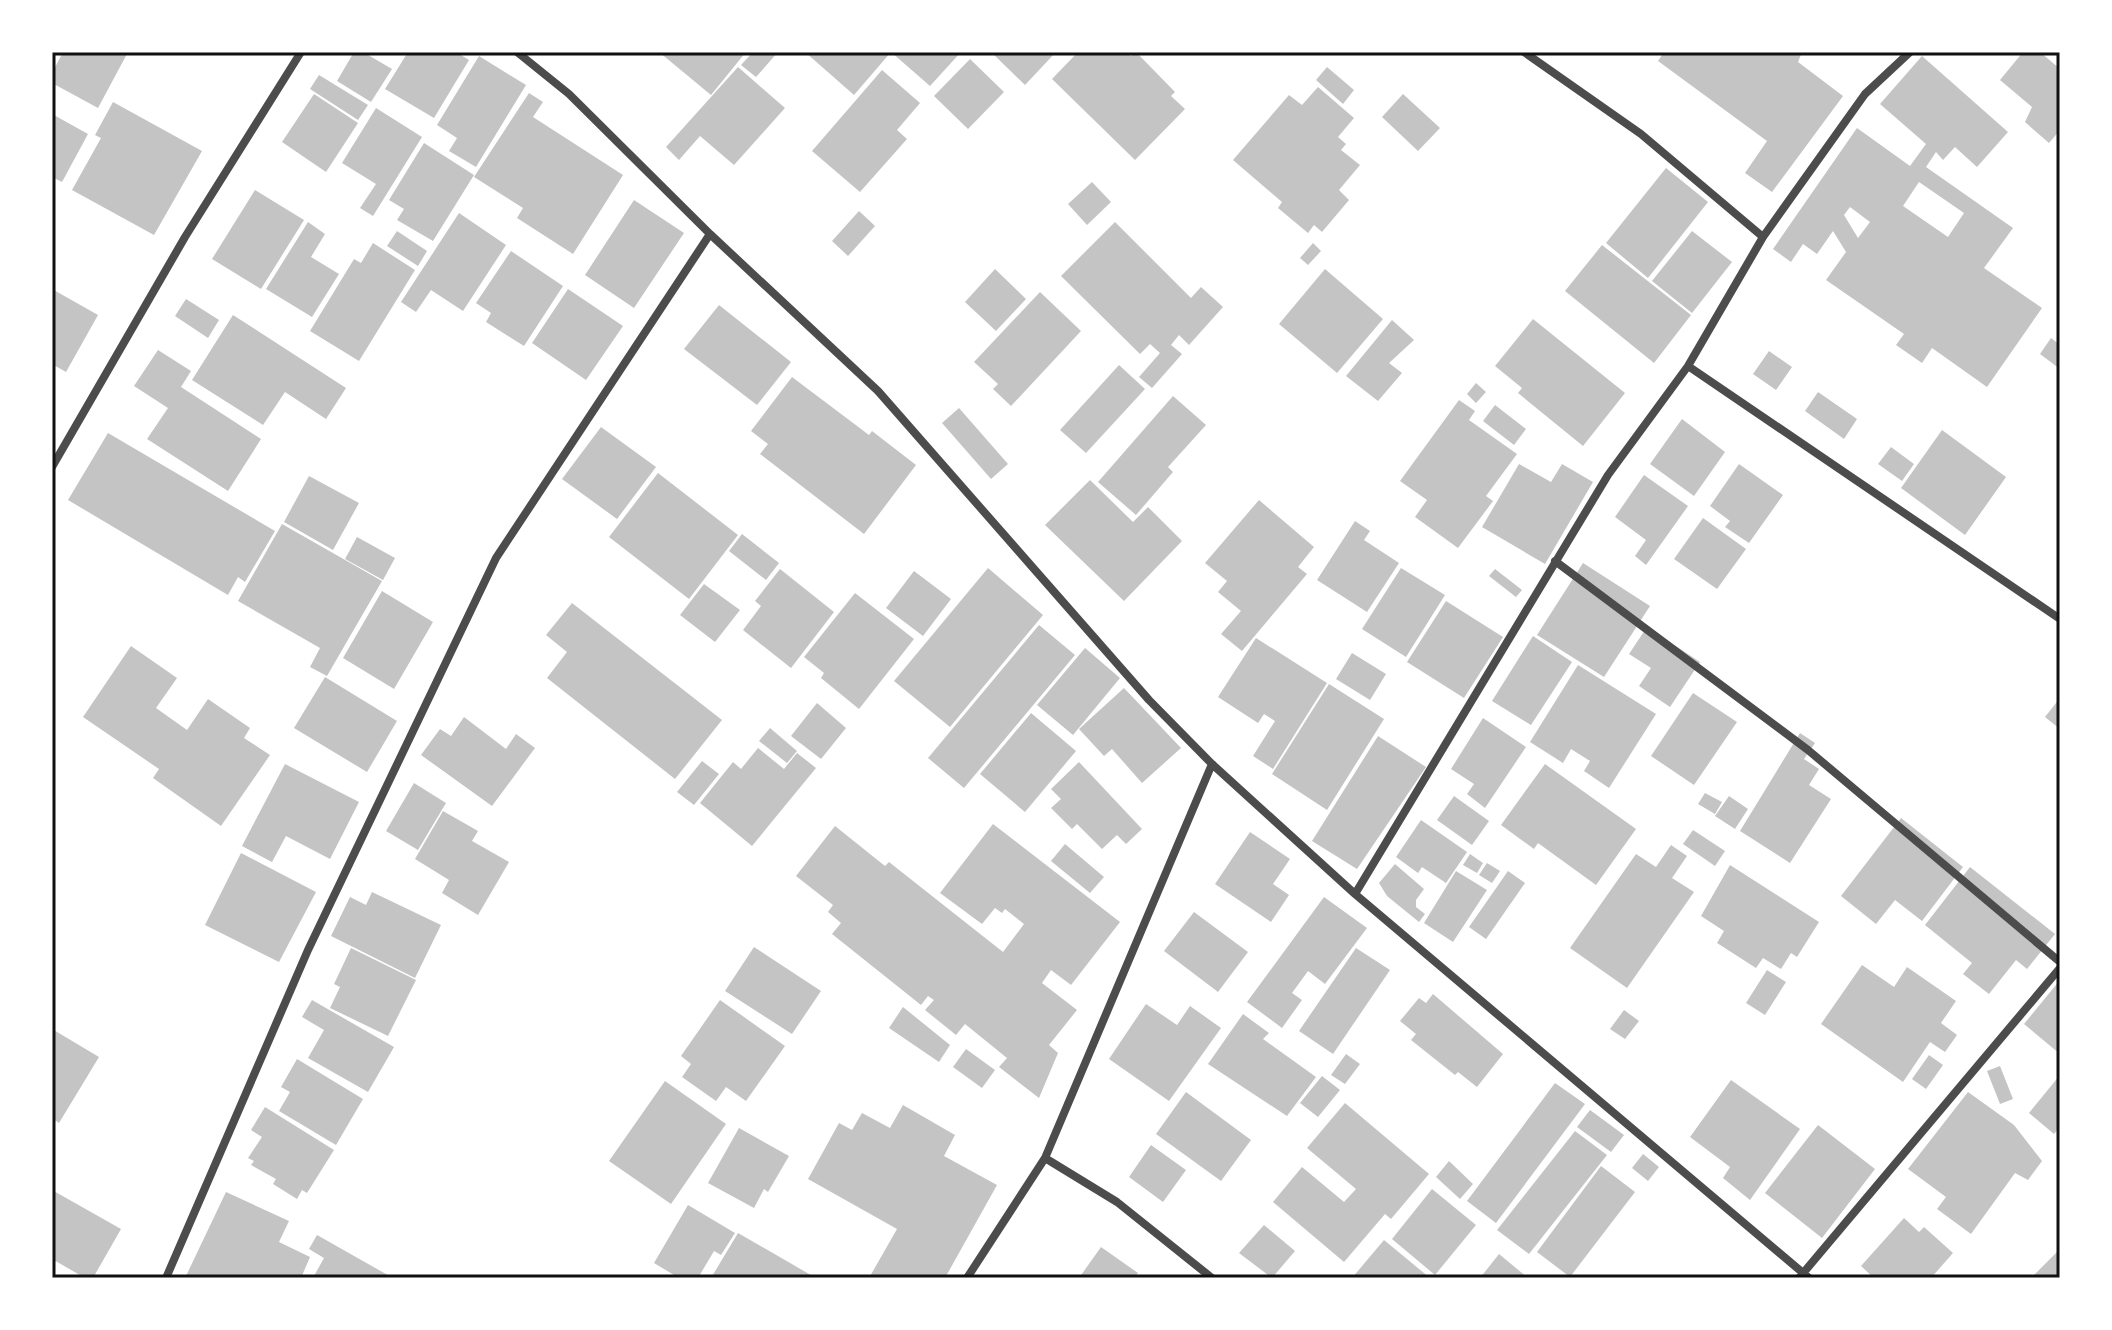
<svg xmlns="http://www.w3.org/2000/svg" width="2112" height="1330" font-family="'Fira Sans',sans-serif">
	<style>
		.building { fill: #c4c4c4; fill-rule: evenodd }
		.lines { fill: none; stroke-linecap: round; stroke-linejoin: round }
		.minor { stroke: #4c4c4c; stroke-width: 8 }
		.neatline { fill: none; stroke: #111; stroke-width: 3 }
	</style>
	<rect width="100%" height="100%" fill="#fff"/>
	<!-- building -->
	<path class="building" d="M63 52H128L98 108 52 83V73Z
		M354 52H363L392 69 371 102 337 81Z
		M408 52H456L469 60 434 118 385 89Z
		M659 52H746L711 95Z
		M753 52H778L756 77 741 65Z
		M805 52H961L930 86 891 52 854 95Z
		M991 52H1056L1025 85Z
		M1078 52H1127L1131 56 1136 52 1175 92 1171 96 1185 109 1135 160 1052 79Z
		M1664 52H1802L1798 62 1843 96 1772 192 1745 173 1767 141 1658 61Z
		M2023 52H2040L2060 69V130L2049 143 2025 122 2032 107 2000 80Z
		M479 56 526 85 476 167 449 151 457 138 437 125Z
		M1922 56 2008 132 1977 167 1955 147 1943 160 1936 152 1926 167 2013 228 1984 268 2042 308 1987 387 1932 348 1922 363 1896 345 1904 334 1826 280 1846 252 1833 231 1817 254 1803 244 1791 262 1773 249 1857 128 1910 166 1926 144 1880 104ZM1919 182 1964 213 1948 237 1903 206ZM1850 207 1870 222 1858 238 1844 215Z
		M970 59 1004 92 968 129 934 96Z
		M738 67 785 108 734 165 700 136 679 160 666 147Z
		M1327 67 1354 90 1343 104 1316 80Z
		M882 70 920 103 897 130 907 139 860 192 812 151Z
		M319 75 368 105 358 120 310 89Z
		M1318 87 1354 118 1338 137 1346 144 1341 150 1360 165 1339 190 1349 200 1322 232 1314 225 1308 233 1278 208 1282 202 1233 160 1289 95 1302 105Z
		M529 93 543 102 533 117 623 175 573 254 517 218 523 208 474 177Z
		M314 94 358 123 326 172 282 142Z
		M1403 94 1440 128 1418 151 1382 117Z
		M113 102 202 151 154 235 72 190 101 138 95 135Z
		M376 108 422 137 373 216 360 208 376 184 342 163Z
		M52 114 88 134 62 182 52 177Z
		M424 143 474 175 433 241 397 220 404 209 389 200Z
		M1666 168 1708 202 1648 278 1606 243Z
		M1092 182 1111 202 1087 225 1068 204Z
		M255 190 304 220 261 289 212 259Z
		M634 200 684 233 634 308 585 275Z
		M859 211 875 226 848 256 832 241Z
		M459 213 506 245 463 311 431 290 416 312 401 302Z
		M308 222 325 234 311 257 339 274 312 317 266 289Z
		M1115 222 1191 298 1201 287 1223 307 1189 345 1179 335 1171 345 1182 354 1152 388 1139 377 1160 353 1150 344 1140 354 1061 276Z
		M397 231 427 251 418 266 387 246Z
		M1692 231 1732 262 1692 313 1652 281Z
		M373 243 415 270 359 361 310 331 354 259 361 263Z
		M1313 243 1321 251 1308 265 1300 258Z
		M1602 245 1691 315 1654 363 1565 291Z
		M511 251 563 286 524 346 486 322 491 313 476 303Z
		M995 269 1026 299 996 331 965 302Z
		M1325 269 1383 319 1337 373 1279 324Z
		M52 289 98 315 66 372 52 364Z
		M568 289 623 326 586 380 532 343Z
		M1040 292 1081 331 1011 406 993 389 998 384 974 362Z
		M186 299 219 320 208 338 175 316Z
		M719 305 791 362 757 405 684 349Z
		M233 315 346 388 326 419 285 392 263 425 192 380Z
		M1533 319 1625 393 1583 446 1518 393 1522 388 1495 366Z
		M1392 320 1414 340 1389 363 1402 373 1378 401 1346 376Z
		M2051 338 2060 345V369L2040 354Z
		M158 350 191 371 181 387 261 439 228 491 147 439 168 408 134 386Z
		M1769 351 1792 367 1776 390 1753 374Z
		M1119 365 1145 389 1086 453 1060 430Z
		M792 377 869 435 872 431 916 465 864 534 760 454 768 444 751 431Z
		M1476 383 1486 392 1476 403 1467 394Z
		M1818 392 1857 419 1844 439 1805 411Z
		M1173 396 1206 425 1168 467 1173 472 1136 515 1098 482Z
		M1459 400 1475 411 1469 420 1517 454 1486 496 1493 501 1458 548 1415 517 1427 500 1400 481Z
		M1495 405 1526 429 1514 445 1483 421Z
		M959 408 1008 464 991 479 942 423Z
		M1682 419 1725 452 1694 496 1650 464Z
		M601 427 656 467 617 519 562 479Z
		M1942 430 2006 477 1965 535 1901 488Z
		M108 433 275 531 245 582 238 577 228 595 68 500Z
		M1891 447 1914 464 1902 481 1878 464Z
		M1519 464 1551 482 1562 464 1593 482 1545 564 1482 527Z
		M1739 464 1783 495 1749 543 1725 527 1730 521 1710 506Z
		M658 473 738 535 689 599 609 537Z
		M1644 475 1688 506 1646 565 1635 556 1646 540 1615 517Z
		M309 476 359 503 333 550 284 522Z
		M1090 480 1133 522 1148 507 1182 541 1124 601 1045 525Z
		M1259 500 1314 547 1298 567 1307 574 1242 651 1221 634 1241 611 1218 592 1227 581 1205 563Z
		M1703 518 1746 549 1717 589 1674 559Z
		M1355 521 1370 531 1364 540 1399 563 1367 612 1317 580Z
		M282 524 382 581 327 676 310 667 320 648 238 601Z
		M742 534 779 563 766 580 729 551Z
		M357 537 395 558 383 580 345 559Z
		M1583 563 1650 606 1604 677 1537 635Z
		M988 568 1043 615 950 727 894 681Z
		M1401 568 1445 595 1406 657 1362 629Z
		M780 569 834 612 791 668 743 630 761 606 755 601Z
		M1495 569 1522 590 1516 597 1489 576Z
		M914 571 951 599 923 636 886 608Z
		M704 584 740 610 715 642 680 615Z
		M382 591 433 622 394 689 343 658Z
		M855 593 914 639 859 709 821 678 824 673 804 657Z
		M1446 601 1503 637 1464 698 1407 662Z
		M572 603 722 720 675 779 547 678 567 652 546 635Z
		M1039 625 1075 655 964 788 928 758Z
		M1647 627 1700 662 1670 707 1639 686 1651 668 1629 654Z
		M1533 636 1572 662 1531 725 1492 701Z
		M1256 638 1327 683 1273 769 1253 756 1275 721 1264 714 1258 723 1218 697Z
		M131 646 177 678 156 708 187 730 208 699 250 728 244 738 270 755 221 826 153 778 159 769 83 717Z
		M1085 648 1120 678 1073 735 1037 705Z
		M1352 653 1386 674 1370 700 1336 679Z
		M1578 665 1656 714 1609 788 1584 771 1590 761 1571 749 1563 763 1530 742Z
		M325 677 397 721 367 772 294 728Z
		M1329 684 1384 719 1327 810 1272 774Z
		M1124 688 1181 748 1142 783 1112 749 1104 756 1079 729Z
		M1693 693 1737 722 1694 785 1651 756Z
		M2060 698V729L2045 717Z
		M817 703 846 728 821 759 791 736Z
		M1031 713 1076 751 1025 812 980 774Z
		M464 717 506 749 516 734 535 748 492 806 421 755 440 729 451 736Z
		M1483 718 1526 747 1485 808 1467 794 1474 784 1451 769Z
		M770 728 797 751 787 763 759 741Z
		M1800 733 1815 743 1804 759 1819 769 1809 785 1831 799 1790 863 1740 831Z
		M1378 736 1426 767 1357 869 1312 841Z
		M758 748 784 769 797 753 816 768 752 846 700 803 733 762 741 769Z
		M702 761 719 774 694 805 677 792Z
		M1079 762 1142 829 1126 844 1117 835 1102 849 1077 824 1072 829 1051 808 1061 799 1051 789Z
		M285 764 359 802 330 859 286 836 272 862 242 846Z
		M1545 764 1636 829 1596 885 1538 843 1534 849 1501 825Z
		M414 783 446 803 418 850 386 831Z
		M1705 793 1722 802 1715 814 1698 804Z
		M1454 796 1489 821 1472 845 1437 820Z
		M1729 796 1748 809 1735 829 1715 816Z
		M443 811 478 831 472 841 509 862 478 915 442 893 449 880 415 859Z
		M1901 818 1963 867 1922 921 1895 900 1876 924 1841 896Z
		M1421 820 1467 852 1446 883 1422 867 1418 873 1396 857Z
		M993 824 1120 922 1071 985 1051 970 1042 983 1077 1010 1049 1045 1058 1053 1039 1098 999 1067 1007 1058 965 1024 956 1035 925 1010 934 1000 928 996 921 1005 832 934 841 923 828 912 833 905 796 876 835 826 885 866 889 862 1003 952 1024 924 1005 909 1002 913 995 908 982 924 940 893Z
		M1693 830 1725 851 1715 866 1683 844Z
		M1250 832 1290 859 1273 884 1289 895 1271 922 1215 884Z
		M1065 844 1104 877 1090 893 1051 861Z
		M1671 845 1687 856 1672 878 1694 892 1627 988 1570 948 1636 854 1656 867Z
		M241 853 316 892 279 962 205 925Z
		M1470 854 1483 863 1477 873 1463 865Z
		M1487 863 1500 871 1492 883 1479 875Z
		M1395 864 1424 889 1416 900V907L1425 914 1419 922 1387 896 1379 883Z
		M1730 865 1819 922 1797 957 1791 953 1781 969 1763 958 1756 968 1717 943 1724 931 1701 916Z
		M1970 867 2055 934 2027 969 2016 960 1989 994 1963 974 1972 963 1925 925Z
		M1456 871 1487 890 1453 942 1424 923Z
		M1508 871 1525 883 1486 939 1469 927Z
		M372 892 441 925 415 978 331 936 350 897 366 905Z
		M1324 897 1367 928 1325 984 1308 971 1292 993 1302 1000 1282 1028 1247 1002Z
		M1194 912 1248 952 1218 992 1164 951Z
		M754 947 821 991 792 1034 725 991Z
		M351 948 416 980 388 1036 330 1008 340 987 334 984Z
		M1356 948 1390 970 1333 1054 1299 1031Z
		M1862 965 1894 987 1907 967 1956 1001 1941 1023 1957 1035 1945 1052 1930 1042 1903 1082 1821 1024Z
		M1767 970 1786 982 1765 1015 1746 1003Z
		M2060 980V1054L2024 1024Z
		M1433 994 1503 1054 1477 1087 1458 1072 1455 1075 1411 1040 1416 1034 1400 1021 1419 998 1426 1003Z
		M312 1000 394 1047 368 1092 308 1058 324 1030 302 1017Z
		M720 1000 785 1046 746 1101 726 1087 716 1101 682 1077 691 1064 681 1056Z
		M1146 1004 1177 1025 1190 1006 1221 1028 1169 1101 1109 1059Z
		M903 1007 950 1045 939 1062 889 1028Z
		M1624 1010 1639 1021 1625 1039 1610 1029Z
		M1243 1014 1269 1033 1263 1039 1316 1077 1287 1116 1208 1064Z
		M52 1029 99 1057 59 1123 52 1118Z
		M966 1049 995 1070 982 1088 953 1067Z
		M1346 1054 1360 1064 1345 1084 1331 1075Z
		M1929 1055 1943 1065 1926 1089 1912 1079Z
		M297 1059 363 1099 336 1145 279 1111 290 1092 281 1087Z
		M2000 1066 2013 1099 2000 1104 1987 1071Z
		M2060 1075V1127L2054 1134 2029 1113Z
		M1322 1076 1340 1090 1318 1117 1300 1103Z
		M1731 1080 1800 1129 1750 1200 1723 1178 1730 1167 1690 1137Z
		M665 1081 726 1124 671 1204 609 1161Z
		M1555 1083 1585 1104 1496 1223 1467 1201Z
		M1186 1092 1251 1140 1221 1181 1156 1134Z
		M1968 1092 2014 1125 2042 1161 2028 1180 2015 1173 1971 1234 1937 1209 1946 1197 1908 1169Z
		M1345 1103 1429 1174 1391 1219 1385 1214 1344 1262 1273 1202 1302 1167 1344 1202 1356 1189 1307 1148Z
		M903 1105 955 1135 944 1156 997 1185 945 1278H869L897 1229 808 1179 839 1123 852 1130 862 1113 890 1128Z
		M265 1107 334 1150 307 1193 302 1190 297 1199 273 1184 276 1179 251 1165 254 1161 248 1158 262 1137 251 1130Z
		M1590 1110 1624 1135 1611 1152 1577 1127Z
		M1818 1125 1875 1169 1822 1238 1765 1193Z
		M739 1128 789 1156 768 1192 764 1189 754 1208 708 1183Z
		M1575 1131 1607 1155 1529 1254 1497 1230Z
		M1151 1145 1186 1170 1163 1202 1129 1177Z
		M1643 1154 1659 1167 1648 1181 1632 1168Z
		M1449 1161 1473 1184 1460 1199 1436 1177Z
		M1601 1166 1635 1192 1570 1277 1537 1252Z
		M1432 1189 1476 1225 1435 1275 1392 1239Z
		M52 1190 121 1229 93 1278H85L52 1259Z
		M226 1192 289 1221 279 1242 310 1257 301 1278 186 1276Z
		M688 1205 735 1233 721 1255 714 1251 698 1278H679L654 1263Z
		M1904 1218 1919 1232 1924 1227 1953 1253 1931 1278H1874L1861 1266Z
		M1264 1225 1295 1251 1272 1278 1239 1253Z
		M738 1233 816 1278H711Z
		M317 1235 393 1278 314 1276 324 1258 309 1249Z
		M1384 1240 1430 1278H1352Z
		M1101 1247 1138 1273 1134 1278H1079Z
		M2060 1249V1278H2031Z
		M1499 1254 1528 1278H1480Z"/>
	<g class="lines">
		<!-- minor -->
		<path class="minor" d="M517 52 569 94 710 234 878 391 1149 700 1212 764 1355 894 1809 1278
			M1524 52 1641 134 1763 237
			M1688 366 2060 619
			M52 467 185 237 301 52
			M1555 561 1808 750 2060 962
			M1355 894 1608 475 1688 366 1763 237 1865 94 1910 52
			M1045 1158 1117 1202 1212 1278
			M166 1278 308 950 496 558 710 234
			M967 1278 1045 1158 1212 764
			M1799 1278 2060 968"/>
	</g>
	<!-- border -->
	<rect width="2112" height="1330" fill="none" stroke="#ffffff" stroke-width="108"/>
	<rect x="54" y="54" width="2004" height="1222" class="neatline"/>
</svg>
